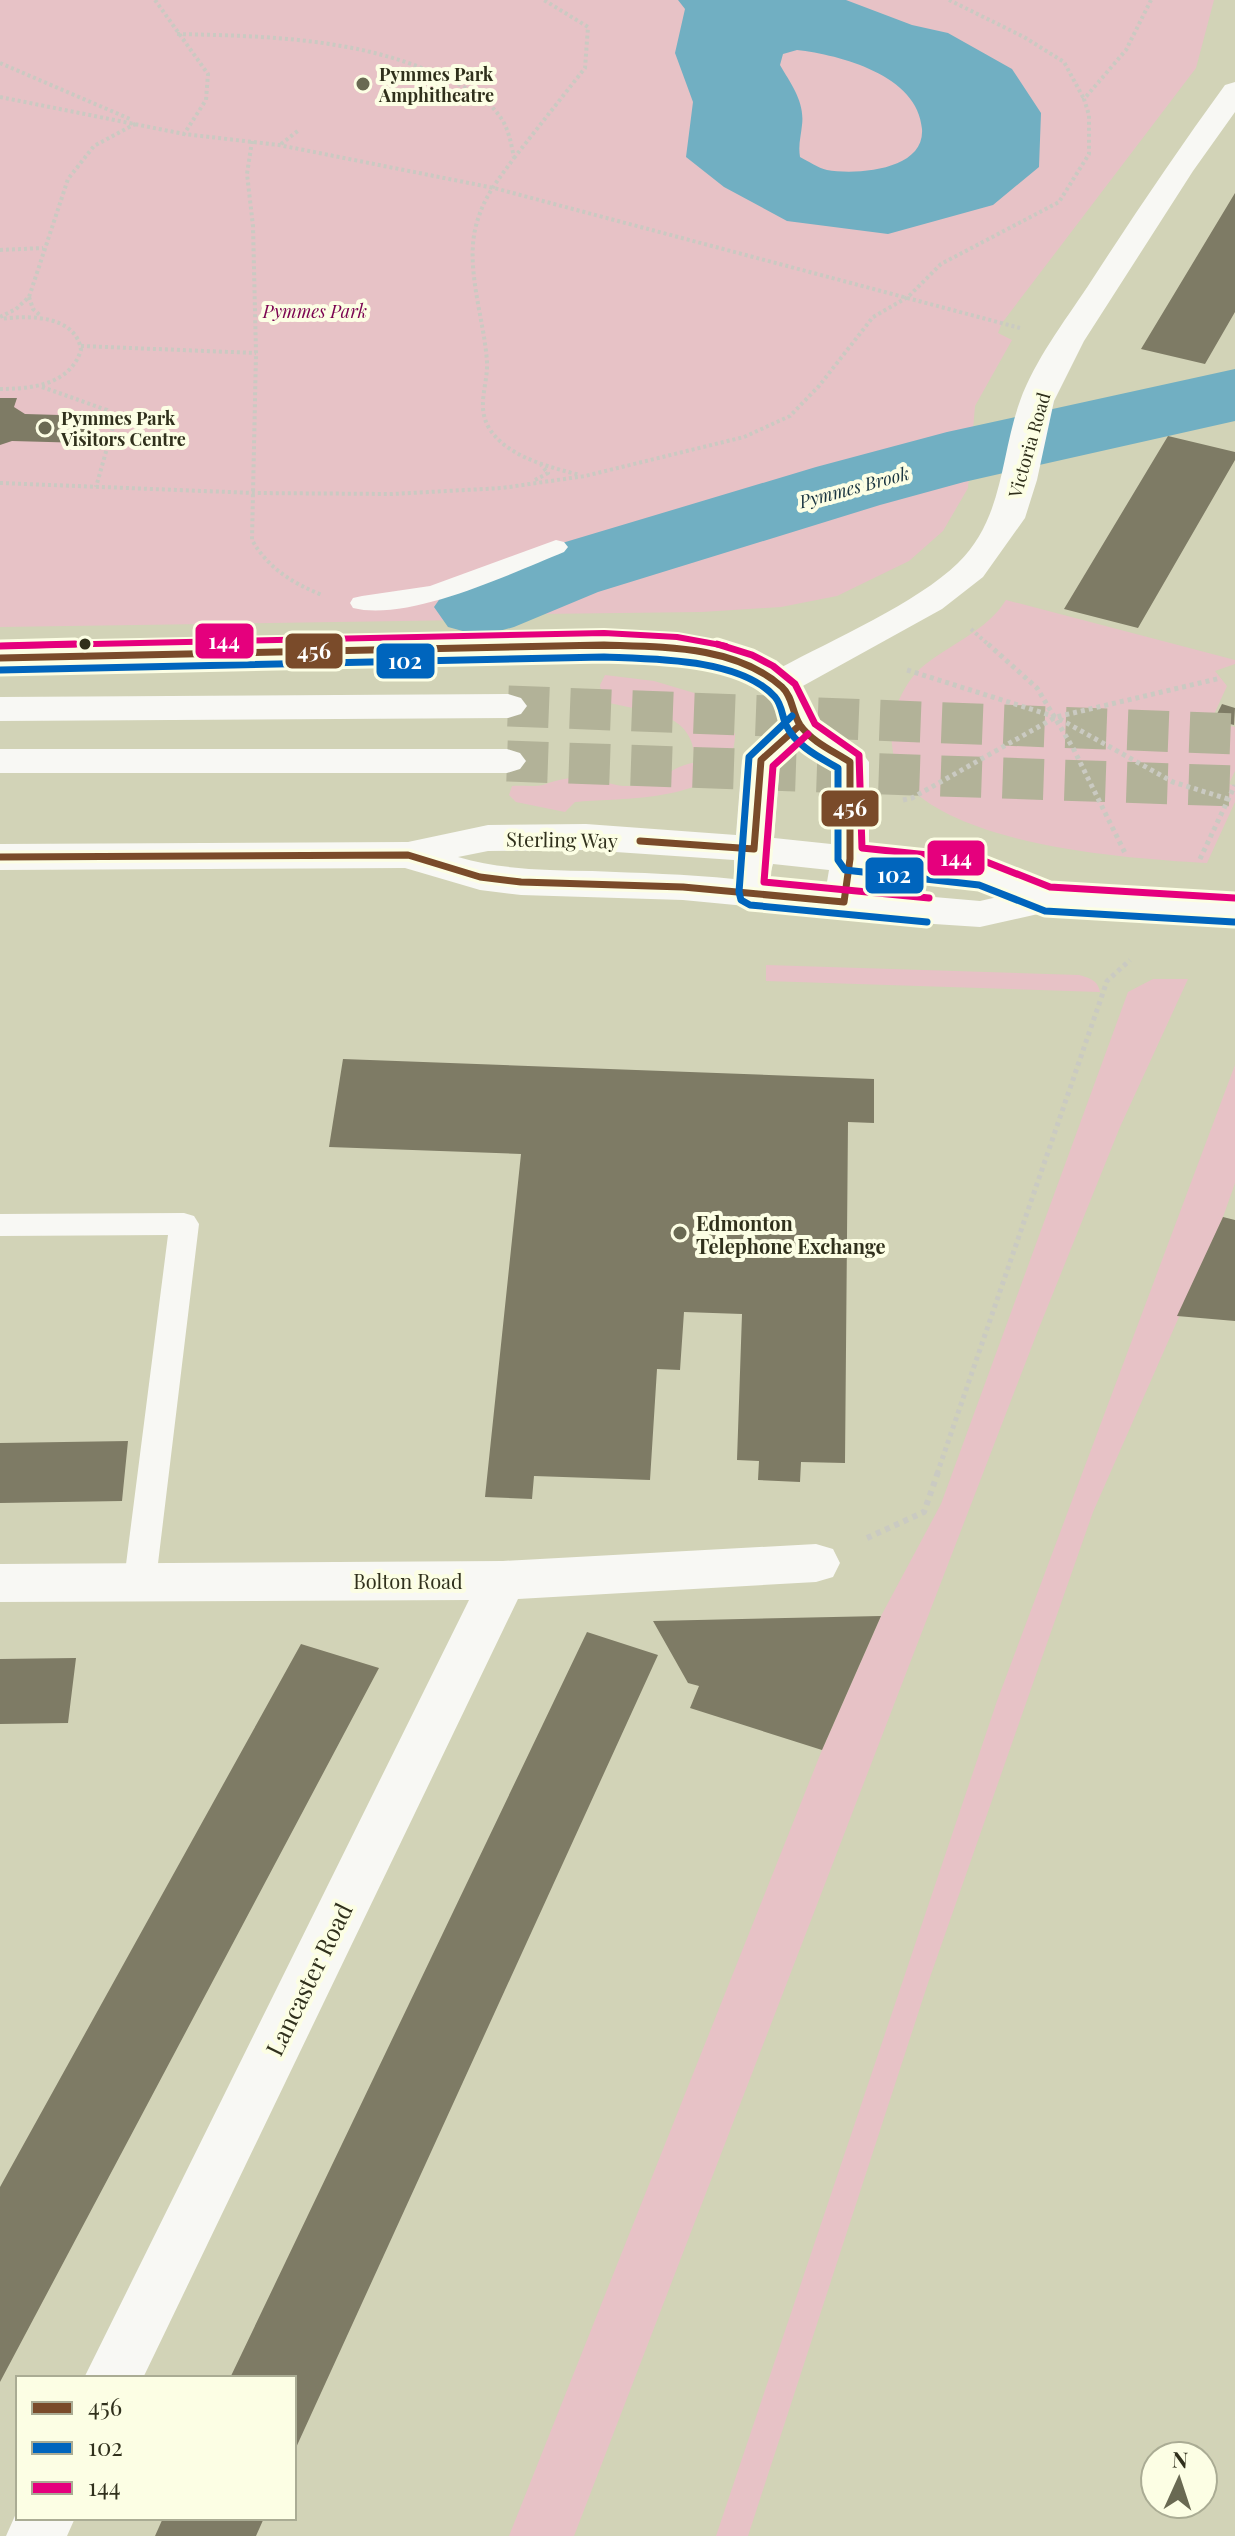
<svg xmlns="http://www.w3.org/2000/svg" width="1235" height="2536" font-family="'Playfair Display',serif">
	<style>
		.green { fill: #e7c2c6 }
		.water { fill: #71afc2; fill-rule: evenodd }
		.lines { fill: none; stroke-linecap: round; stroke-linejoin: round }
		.river { fill: #71afc2; fill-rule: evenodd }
		.building { fill: #7e7b65 }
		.trunk-tunnel { stroke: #b2b298; stroke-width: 41; stroke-dasharray: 41 21; stroke-linecap: butt }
		.path-far2 { stroke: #cacac2; stroke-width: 4; stroke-dasharray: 3 3; stroke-linecap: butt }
		.path-far1 { stroke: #cacac2; stroke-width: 5; stroke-dasharray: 4 4; stroke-linecap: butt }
		.path { stroke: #cacac2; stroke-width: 6; stroke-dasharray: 5 5; stroke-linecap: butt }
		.service { fill: #f8f8f4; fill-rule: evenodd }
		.minor { fill: #f8f8f4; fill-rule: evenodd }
		.tertiary { fill: #f8f8f4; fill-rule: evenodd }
		.trunk { fill: #f8f8f4; fill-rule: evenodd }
		.bus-1-far1-casing { stroke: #fcfee4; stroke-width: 10 }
		.bus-1-casing { stroke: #fcfee4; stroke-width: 13 }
		.bus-2-casing { stroke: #fcfee4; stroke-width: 13 }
		.bus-3-far1-casing { stroke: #fcfee4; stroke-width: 10 }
		.bus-3-casing { stroke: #fcfee4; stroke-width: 13 }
		.bus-1-far1 { stroke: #7a4b2a; stroke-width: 6 }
		.bus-1 { stroke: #7a4b2a; stroke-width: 7 }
		.bus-2 { stroke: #0065bd; stroke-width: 7 }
		.bus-3-far1 { stroke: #e5007d; stroke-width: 6 }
		.bus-3 { stroke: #e5007d; stroke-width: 7 }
		.poi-dot { fill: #696952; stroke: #fcfee4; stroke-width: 3 }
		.bus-dot { fill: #30301c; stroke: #fcfee4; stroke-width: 3 }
		.labels { text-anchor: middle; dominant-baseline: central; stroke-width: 8; stroke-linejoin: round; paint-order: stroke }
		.far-poi-label { font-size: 18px; font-weight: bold; fill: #30301c; stroke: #fcfee4; text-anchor: start }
		.far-park-label { font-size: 18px; font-style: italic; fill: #7b0350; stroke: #fcfee4 }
		.far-street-label { font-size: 18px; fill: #30301c; stroke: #fcfee4 }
		.far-water-label { font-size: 18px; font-style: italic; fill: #193440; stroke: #fcfee4 }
		.street-label { font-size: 20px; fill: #30301c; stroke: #fcfee4 }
		.poi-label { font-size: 20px; font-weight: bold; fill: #30301c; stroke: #fcfee4; text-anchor: start }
		.near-street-label { font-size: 24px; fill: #30301c; stroke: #fcfee4 }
		.line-badge { stroke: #fcfee4; stroke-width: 3 }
		.badge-label { font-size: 22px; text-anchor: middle; font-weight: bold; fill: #fff }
	</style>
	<rect width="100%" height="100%" fill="#d2d3b7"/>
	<!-- green -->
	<path class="green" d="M0 0H1214L1196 68 1002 323 998 333 1012 340 975 406 968 488 943 531 909 561 837 596 781 607 702 612 537 614 467 620 0 627Z
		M1235 380V418L1068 451 1070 414Z
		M1006 600 1235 660V664L1215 671 1227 686 1211 721 1235 727V771L1229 784 1235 786V802L1207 863C1125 858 971 847 910 788 897 777 894 761 892 745 891 734 890 719 895 709 900 696 910 677 921 668 948 645 987 631 1006 600Z
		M605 675 654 681 701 695 735 734C735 805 623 797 575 802L565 812 516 802 509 795 512 786C521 785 534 787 543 785 557 780 581 774 597 779 612 784 620 788 639 785 666 782 670 762 706 762V754L694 752C688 708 637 712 603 701L600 685Z
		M766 965 1079 975C1089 978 1098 980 1100 992L766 981Z
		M1153 979H1188L1120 1127 1037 1333 574 2536H509L822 1750 881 1616 941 1504 1128 992Z
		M1235 1065V1183L1223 1217 1093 1512 928 1983 748 2536H716L997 1701Z"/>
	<!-- water -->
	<path class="water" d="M678 0H846L912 25 948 33 1012 69 1041 113 1039 167 993 205 888 234 787 221 724 187 686 157 693 102 675 53 685 9ZM797 50C840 55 918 75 922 129 925 171 855 175 827 170 818 168 808 161 800 157 798 145 801 136 802 125 805 102 791 84 780 65L783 54Z"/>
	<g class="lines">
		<!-- river -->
		<path class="river" d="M1235 369V421L964 482 880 505 598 592 514 627 481 636 448 627 434 607 448 587 532 552 816 467 947 432Z"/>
	</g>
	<!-- building -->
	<path class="building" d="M1235 193V312L1205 364 1141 349Z
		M0 398H17L14 407 25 414 94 416 85 443 12 441 0 445Z
		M1168 436 1235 452V460L1138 628 1064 609Z
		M1222 704 1235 708 1234 725 1214 720Z
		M343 1059 874 1079V1123L848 1122 845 1463 801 1462 800 1482 758 1480 759 1461 737 1460 742 1314 684 1312 680 1370 657 1369 650 1480 534 1476 532 1499 485 1497 521 1154 329 1147Z
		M1223 1217 1235 1220V1321L1177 1316Z
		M128 1441 122 1501 0 1503V1443Z
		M881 1616 822 1750 690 1708 699 1686 688 1683 653 1621Z
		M587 1632 658 1655 294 2452V2378H230Z
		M301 1644 379 1668 0 2382V2187Z
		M76 1658 68 1723 0 1724V1659Z
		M163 2518H264L256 2536H155Z"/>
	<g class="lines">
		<!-- trunk-tunnel -->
		<path class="trunk-tunnel" d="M508 706 1235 734
			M507 761 1235 786"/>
		<!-- path-far2 -->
		<path class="path-far2" d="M155 0 208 74 206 100 184 134
			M949 0 1024 37 1064 62 1084 99
			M177 34C267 36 358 38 441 76 463 86 487 97 501 118 509 130 511 143 514 158 501 176 486 194 479 216 462 261 484 316 487 362 488 385 476 406 489 428 507 457 549 467 580 475
			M0 63 130 119
			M0 97 184 134 279 145 494 188 1020 328
			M252 141 247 174 253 226 256 353 252 540C268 568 292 583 322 595
			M281 144 299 130
			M514 158 585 68 588 27 544 0
			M0 250 43 248
			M29 297 33 309 41 316
			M0 317 16 309 29 297 68 179 94 146 137 123
			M81 346 256 353
			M42 387 107 410 115 420 96 487
			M0 389C31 389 70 385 81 350 76 315 28 315 1 319
			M535 480 548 473 541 465
			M0 483 254 493 392 494 502 488 585 476 744 437 790 416 819 386 873 317 908 297 941 264 1059 202 1089 154V115L1084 99 1126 50 1151 0
			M971 629 990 646"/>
		<!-- path-far1 -->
		<path class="path-far1" d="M988 644 1037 688 1073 748 1126 855
			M907 670 1056 717 1173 782 1228 799
			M903 800 912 798 1056 717 1221 678
			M1200 859 1235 785
			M937 1474 1107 981 1130 960"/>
		<!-- path -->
		<path class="path" d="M867 1538 924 1512 938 1472"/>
		<!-- service -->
		<path class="service" d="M556 540 564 542 568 547 564 552C512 573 409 622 353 608L350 603 353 598 362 596 430 586Z
			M184 1213 194 1216 199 1224 156 1580 152 1589 140 1593 128 1589 124 1580 168 1235 0 1236V1214Z"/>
		<!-- minor -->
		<path class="minor" d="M816 1544 833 1549 840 1563 833 1577 816 1582 518 1599 143 2378H84L469 1600 0 1602V1564L503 1561Z
			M18 2509V2518H75L67 2536H6Z"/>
		<!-- tertiary -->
		<path class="tertiary" d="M1235 82V112L1193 171 1084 341 1054 401 1037 480 1025 518 983 577 942 609 801 687 817 721 863 754 869 762V848L982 860 1052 886 1235 897V923L1047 912 980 927 934 924 683 900 521 895 480 890 405 868 0 870V844L408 842 488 825 586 824 736 835 742 760 780 723C776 714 775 701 768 694 731 658 652 658 604 656L0 669V647L604 634C663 637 727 640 780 668 832 640 917 603 958 563 1004 518 1000 457 1020 401 1035 360 1064 322 1088 286 1132 218 1177 151 1225 85ZM800 745 831 767V844L774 838 780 764ZM586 850 734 860V879C686 874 639 873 592 871 547 870 502 870 458 857L488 851ZM773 864 829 870 826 888 768 882ZM867 874 976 885 1002 896 980 901 865 891Z"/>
		<!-- trunk -->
		<path class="trunk" d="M508 694 521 698 527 706 521 714 508 718 0 721V697Z
			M0 749H507L520 753 526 761 520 769 507 773H0Z"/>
		<defs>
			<path id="bus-1-far1" d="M539 646H643"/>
			<path id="bus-1" d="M0 658 604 645C662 647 735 645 782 687 793 697 792 713 800 725 812 742 833 751 850 762V859L844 902 683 887 521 882 480 877 408 855 0 857
				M640 841 754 849 761 760 800 725"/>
			<path id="bus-2" d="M0 670 604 657C653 659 740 658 775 697 782 705 782 716 786 725 796 746 819 757 838 768V860L845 870 979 885 1045 911 1234 922
				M792 716 749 757 739 892 741 900 750 905 927 922"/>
			<path id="bus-3-far1" d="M0 646 604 633 677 637 726 646"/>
			<path id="bus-3" d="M717 644 752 655 773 666 795 684 815 724 859 755 862 848 984 861 1050 887 1235 898
				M0 646 75 644
				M808 734 773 766 764 882 929 898"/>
		</defs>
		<!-- bus-1-far1 casing -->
		<use href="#bus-1-far1" class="bus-1-far1-casing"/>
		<!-- bus-1 casing -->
		<use href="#bus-1" class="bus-1-casing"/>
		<!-- bus-2 casing -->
		<use href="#bus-2" class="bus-2-casing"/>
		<!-- bus-3-far1 casing -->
		<use href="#bus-3-far1" class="bus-3-far1-casing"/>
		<!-- bus-3 casing -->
		<use href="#bus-3" class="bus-3-casing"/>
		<!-- bus-1-far1 -->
		<use href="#bus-1-far1" class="bus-1-far1"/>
		<!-- bus-1 -->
		<use href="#bus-1" class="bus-1"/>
		<!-- bus-2 -->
		<use href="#bus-2" class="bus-2"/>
		<!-- bus-3-far1 -->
		<use href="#bus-3-far1" class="bus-3-far1"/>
		<!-- bus-3 -->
		<use href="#bus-3" class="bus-3"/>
	</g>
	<!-- markers -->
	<g class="poi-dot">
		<circle cx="363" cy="84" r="8"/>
		<circle cx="45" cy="428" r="8"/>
		<circle cx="680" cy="1233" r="8"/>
	</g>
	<circle class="bus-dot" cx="85" cy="644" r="7"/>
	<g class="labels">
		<!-- far-poi labels -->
		<g class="far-poi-label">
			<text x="379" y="74">Pymmes Park<tspan x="379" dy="21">Amphitheatre</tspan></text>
			<text x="61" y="418">Pymmes Park<tspan x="61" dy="21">Visitors Centre</tspan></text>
		</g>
		<!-- far-park labels -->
		<g class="far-park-label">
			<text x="315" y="311">Pymmes Park</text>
		</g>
		<!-- far-street labels -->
		<g class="far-street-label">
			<text transform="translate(1029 445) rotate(-74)">Victoria Road</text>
		</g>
		<!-- far-water labels -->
		<g class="far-water-label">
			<text transform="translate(854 487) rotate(-15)">Pymmes Brook</text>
		</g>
		<!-- street labels -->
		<g class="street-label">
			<text transform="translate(562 839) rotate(1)">Sterling Way</text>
			<text x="408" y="1580">Bolton Road</text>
		</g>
		<!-- poi labels -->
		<g class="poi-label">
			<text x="696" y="1222">Edmonton<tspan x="696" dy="23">Telephone Exchange</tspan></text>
		</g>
		<!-- near-street labels -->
		<g class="near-street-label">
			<text transform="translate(308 1979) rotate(-64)">Lancaster Road</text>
		</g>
	</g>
	<g class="line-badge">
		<rect x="194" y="622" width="61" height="38" rx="8" fill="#e5007d"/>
		<rect x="284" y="632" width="60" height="38" rx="8" fill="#7a4b2a"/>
		<rect x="375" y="642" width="61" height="38" rx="8" fill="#0065bd"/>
		<rect x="820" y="789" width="60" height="39" rx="8" fill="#7a4b2a"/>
		<rect x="926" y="839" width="60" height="38" rx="8" fill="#e5007d"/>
		<rect x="864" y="856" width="61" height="39" rx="8" fill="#0065bd"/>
	</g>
	<g class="badge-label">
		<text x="224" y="649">144</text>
		<text x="314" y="659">456</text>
		<text x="405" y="669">102</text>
		<text x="850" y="816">456</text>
		<text x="956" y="866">144</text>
		<text x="894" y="883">102</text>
	</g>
	<!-- legend -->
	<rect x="16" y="2376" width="280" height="144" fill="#fcfee4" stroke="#aaac94" stroke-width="2"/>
	<rect x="32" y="2402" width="40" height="12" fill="#7a4b2a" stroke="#aaac94" stroke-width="2"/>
	<text x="88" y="2416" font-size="24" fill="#30301c">456</text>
	<rect x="32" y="2442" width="40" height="12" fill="#0065bd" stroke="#aaac94" stroke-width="2"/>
	<text x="88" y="2456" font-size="24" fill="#30301c">102</text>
	<rect x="32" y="2482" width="40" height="12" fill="#e5007d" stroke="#aaac94" stroke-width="2"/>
	<text x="88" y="2496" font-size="24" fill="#30301c">144</text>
	<!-- north arrow -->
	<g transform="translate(1179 2480) rotate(3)"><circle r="38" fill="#fcfee4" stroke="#aaac94" stroke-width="2"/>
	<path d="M0-6L14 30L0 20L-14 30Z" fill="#696952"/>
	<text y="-12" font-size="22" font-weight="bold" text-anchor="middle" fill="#30301c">N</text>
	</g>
</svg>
